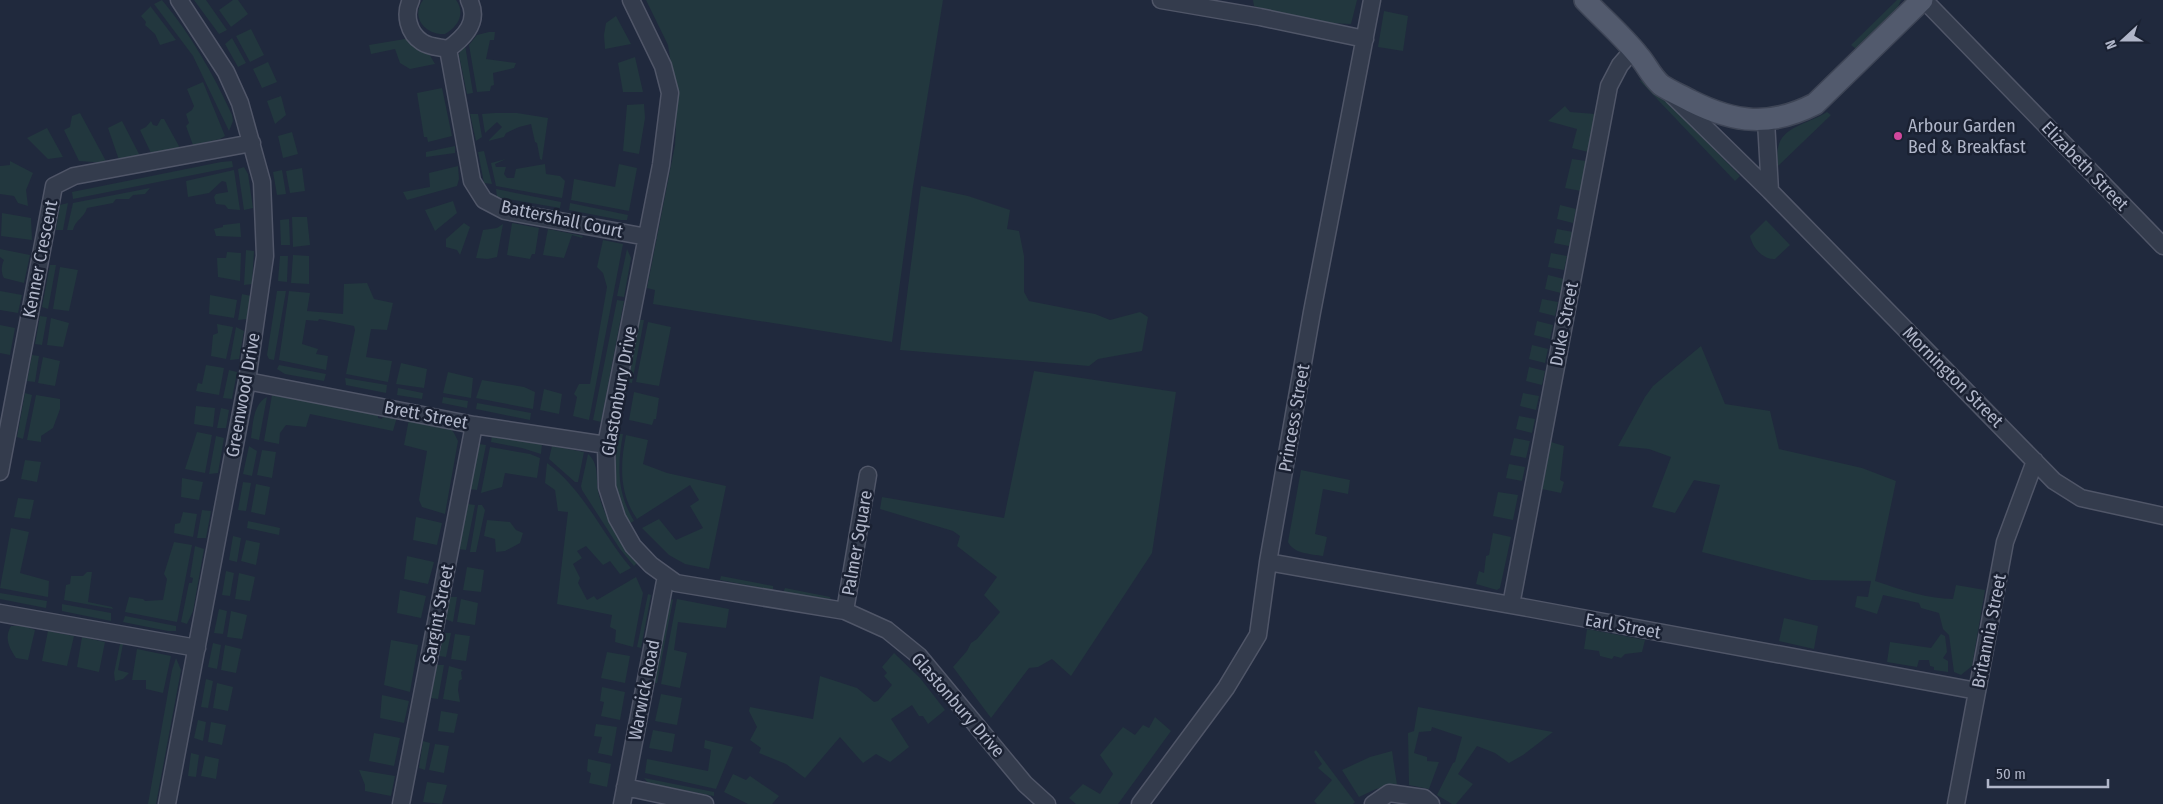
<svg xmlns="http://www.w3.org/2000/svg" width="2163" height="804" font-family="'Fira Sans Condensed',sans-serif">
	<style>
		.green { fill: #22373e }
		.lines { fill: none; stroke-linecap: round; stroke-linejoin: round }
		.minor-casing { stroke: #505668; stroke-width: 19 }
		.major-casing { stroke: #3e4556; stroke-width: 24 }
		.minor { stroke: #343c4d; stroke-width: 16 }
		.major { stroke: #525a6d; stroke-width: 21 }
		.hotel-dot { fill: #d1479c; stroke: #1a2132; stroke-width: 2 }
		.labels { text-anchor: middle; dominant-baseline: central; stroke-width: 5; stroke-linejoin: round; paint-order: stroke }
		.poi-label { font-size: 18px; fill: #b0b6c9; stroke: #1a2132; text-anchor: start }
		.street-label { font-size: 18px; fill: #b0b6c9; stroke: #1a2132 }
	</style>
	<rect width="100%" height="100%" fill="#20293d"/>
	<!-- green -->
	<path class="green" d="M162 0C191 35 213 73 232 115L233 121 229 131 193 56 154 4Z
		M194 0H206L227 30 219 34Z
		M233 0H238L248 14 231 27 219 10Z
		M423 0H456C466 13 458 27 445 34 426 35 410 18 423 0Z
		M646 0H943L913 186 892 342 653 304 655 290 647 288 675 145 677 102 668 45Z
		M1253 0H1357L1351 24 1328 23 1268 11 1254 6Z
		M1897 0H1901L1897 9 1856 49 1851 45Z
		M151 6V7L176 40 160 45 155 34 145 25 146 22 141 16Z
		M1384 11 1408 16 1403 51 1378 47Z
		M616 16 631 44 605 49 604 35 606 23Z
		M251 29 264 55 250 62 236 36Z
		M489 32H495L494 40H490L486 59 516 63 514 68 493 73 494 85 491 86 490 91 477 92 469 45 477 35Z
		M232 38 246 63 238 67 225 44Z
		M411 38 428 52 435 64 410 69 400 63 395 49 371 54 369 45Z
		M462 45H465L473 93 467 94 459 55Z
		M635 57 643 92H623L618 63Z
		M268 62 277 82 262 88 253 69Z
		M1639 80 1651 84 1740 176 1735 181Z
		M203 82 225 136 220 139 193 145 186 126 189 123 186 114 192 110 194 106 187 89Z
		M442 88 452 136 428 142 427 137H424L417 93Z
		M281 96 286 115 275 124 267 101Z
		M644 104 645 118 639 154 623 151 627 105Z
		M1565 106 1570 112 1595 114 1588 152 1572 148 1577 129 1548 121Z
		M1827 112 1831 115 1778 166C1772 126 1801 128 1827 112Z
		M80 113 107 163 79 161 64 130 70 127 72 116Z
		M495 113H517L548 118 542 160 540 159 537 143 535 142 531 124 519 127 506 133 504 137 488 141 502 127 497 122 485 133 482 114Z
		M470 114H478L482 137 476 141Z
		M161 119H164L180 148 151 153 140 130 146 127 151 121 153 125 157 126Z
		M122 121 140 156 119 160 108 128Z
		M47 128 63 157 48 159 27 138Z
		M292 132 298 154 283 158 278 136Z
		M455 146V153L426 157V152Z
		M484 151 492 184 484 183 478 152Z
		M506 159 495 164 496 167H506L504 174 507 178H514L516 169 545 164 546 174 560 176 565 181 562 198 496 186 491 163Z
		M1572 159 1586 161 1581 191 1565 188Z
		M10 161 33 173 26 190 28 206 18 203 14 196 0 194V166L10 165Z
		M232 161 233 167 73 199 72 192 221 162Z
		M619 164 637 168 629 211 571 200 574 179 615 187Z
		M458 166 459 179 457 186 407 200 403 192 430 187 429 173Z
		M244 167 248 174 253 208 244 210 238 169Z
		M302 168 305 191 290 193 286 171Z
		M234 170 240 210 228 209 225 205 216 204 214 197 216 194 228 192 226 182 222 181 209 193 188 197 186 181Z
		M282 170 286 194 277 195 273 172Z
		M921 186 968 196 1010 210 1007 229 1019 231 1024 256V292L1029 301 1095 314 1110 320 1140 312 1148 317 1142 351 1098 359 1089 366 900 350Z
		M150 188 145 194 133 195 129 199H116L113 203 87 208C85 217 75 220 73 230H67L73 203Z
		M496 189 561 202 560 208 497 197Z
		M453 201 457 213 435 231 425 210Z
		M68 203 63 230H56L60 205Z
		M570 203 628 215 627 220H621L569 210Z
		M1560 205 1576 209 1573 223 1557 219Z
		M2 213 31 218 32 240 1 236Z
		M292 217H307L310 245 293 247Z
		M289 219 290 245H281L280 220Z
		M1766 220 1790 245 1775 259C1763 260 1752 247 1750 236Z
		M240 223 241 237 216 236 214 229 223 227V225Z
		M464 223 470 227 460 255 457 250 446 247V239Z
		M512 223 539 228 535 254H532L530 259 507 255Z
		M503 224 497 257 488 259 476 258 483 230 497 228Z
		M548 229 583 236 582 238 572 235 564 258 543 255Z
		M1557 229 1573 232 1569 246 1554 243Z
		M603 240 623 244 589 420 573 416 577 397 574 394 579 384H590L607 287 603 273 597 267Z
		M0 249 30 255 24 283 4 278C1 273 1 266 4 260L0 257Z
		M627 249 631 258 624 297 617 296Z
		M246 250 254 251 252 284 244 285Z
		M227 252 241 253 240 281 218 277 217 258H226Z
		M1551 253 1567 256 1564 270 1548 267Z
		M293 255 309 256V284L291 283Z
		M280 256H288L287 282 278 281Z
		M50 265H56L48 309 42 307Z
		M60 267 78 270 69 311 53 309Z
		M1548 275 1564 279 1561 293 1545 289Z
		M367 283 374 299 393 303 387 330 371 329 366 357 392 361 388 382 346 374 355 330 354 326 319 319 318 321 306 320 302 344 318 349 316 354 328 356 326 370 279 360 289 291 310 293 307 311 343 314 344 284Z
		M0 291 22 295 18 313 0 310Z
		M277 291H286L274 360 269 359 267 355Z
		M242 294 251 296 247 319 238 320Z
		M210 295 237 300 234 318 209 314Z
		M1542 299 1558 302 1555 316 1539 312Z
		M617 300 624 301 601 422 593 420Z
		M40 316 47 317 42 345 35 344Z
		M51 318 69 323 63 347 47 345Z
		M639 320H644L632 383 628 382Z
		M1537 321 1553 325 1550 339 1534 335Z
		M648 322 671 327 659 386 636 382Z
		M217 324 233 327 226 359 211 356 213 335 218 333Z
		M0 325 15 328 10 355 0 353Z
		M236 327 244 331 239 359 230 360Z
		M1532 345 1548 349 1545 363 1529 359Z
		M1701 346 1725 404 1770 411 1779 449 1862 468 1896 481 1875 581C1899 589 1928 599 1953 599L1956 585 1985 590 1972 666 1961 675 1954 672 1949 635 1943 629 1939 613 1921 608 1919 603 1883 595 1877 614 1855 607 1857 596 1868 597 1871 581 1811 580 1702 552 1720 485 1694 480 1675 513 1652 507 1671 457 1649 449 1618 446 1645 397 1653 386Z
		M32 355 39 356 35 382 27 381Z
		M43 357 60 361 55 386 38 383Z
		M401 363 427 369 424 388 396 384Z
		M206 365 224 368 219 395 196 391 198 383 202 384Z
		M279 365 326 374 324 381 285 374 277 369Z
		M1529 367 1545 371 1542 385 1526 381Z
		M229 370 237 372 232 399 223 398Z
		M1034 371 1176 392 1152 553 1071 676 1052 659 1038 667 1029 668 991 718 953 667 967 651 971 643 977 639 1000 612 984 595 997 577 957 546 960 536 953 531 880 509 882 497 1004 518Z
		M448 372 473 378 471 398 443 393Z
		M345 378 387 385 386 393 346 385Z
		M482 380 524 387 535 392 533 409 476 398Z
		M398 388 423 393 422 399 397 395Z
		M544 389 562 394 559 414 540 410Z
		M634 392 659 398 656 419H654L652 425 629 420Z
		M25 393 32 395 23 439 17 437Z
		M1523 393 1539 396 1536 410 1520 406Z
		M278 394 378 415V418L382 419 383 415 397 417 393 431 310 414 306 427 286 425 280 433 279 444 264 441 272 395Z
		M36 395 60 399V409L53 428 41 436V442L27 440Z
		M267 397 259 440 251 438C253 424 253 404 267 397Z
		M443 397 468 401 467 408 442 403Z
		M477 403 531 413 530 420 476 409Z
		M196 406 215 408 213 427 194 424Z
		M221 408 229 410 226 428H217Z
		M1519 416 1535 419 1532 433 1516 429Z
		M409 419 450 428 454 433 458 441 445 514 422 507 419 500 427 451 404 445Z
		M197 432 212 435 205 473 185 469Z
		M618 434H623C617 466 617 493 634 521L630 523C612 494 613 466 618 434Z
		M492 435 542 444 541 454 522 448 491 442Z
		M626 435 648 440 643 464 667 473 726 486 709 569 685 564 669 555 642 528 659 519 676 540 703 528 690 506 699 500 690 485 637 519C619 494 620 465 626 435Z
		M216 436 224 438 218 473 209 474Z
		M1514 438 1530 441 1526 458 1510 455Z
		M1551 442 1564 446 1560 480 1564 482 1561 493 1542 489Z
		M479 444 486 445 477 490 470 489Z
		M249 446 257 451 252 476 243 474Z
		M552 446 584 452 578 482H575L549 459Z
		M490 447 530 454 540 458 537 478 505 473 502 487 481 493Z
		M262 450 276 452 272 478 257 475Z
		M588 454C599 463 596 478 598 491 604 519 620 541 637 563L634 566 620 549 582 490 581 486Z
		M25 460 41 462 37 482 21 479Z
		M547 463C584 490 602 534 631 568L620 574 610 561 603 565 586 546 577 551 582 558 573 564 580 578 578 583 587 600 594 596 597 600 636 577 643 593 633 647 615 642 616 630 610 627 612 615 557 604 568 512 558 511 555 490 545 483Z
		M1509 464 1525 467 1522 481 1506 478Z
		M1301 470 1350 480 1348 494 1323 489 1315 534 1327 537 1323 556C1311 554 1294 554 1288 542Z
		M182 478 203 482 199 500 181 497Z
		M243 482 251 483 246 511 238 510Z
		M256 484 270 487 265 515 251 512Z
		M1498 492 1518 495 1513 520 1493 516Z
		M18 498 34 500 30 519 14 517Z
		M468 504 475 505 466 550 459 549Z
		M478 505H482L485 510 476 552H470Z
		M202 510 211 511 206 538H197Z
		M183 512 197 514 193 537 174 533 175 524 180 523Z
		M416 517 442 523 437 545 413 540Z
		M487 520 510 522 516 530 523 533 520 543 505 551 496 552 495 539 484 536Z
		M248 521 280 528 279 535 247 528Z
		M11 528 29 532 20 573 49 581 48 597 0 588Z
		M1493 533 1511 537 1500 588 1497 590 1476 584 1479 571 1484 573 1486 556 1489 555Z
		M233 536 241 538 237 562 229 560Z
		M246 540 260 543 256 565 241 561Z
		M174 542 192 545 177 622 125 612 129 597 143 599 145 601 163 600 167 579 164 574Z
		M195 546 204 549 193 611 187 624 181 622 189 583H192L193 578 190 577Z
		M407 556 434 562 428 584 404 579Z
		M467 567 484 570 481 592 463 590Z
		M226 571 234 573 230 596 222 595Z
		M87 572H92L88 602 112 607 113 609 64 600 66 585 70 584 71 576H83Z
		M239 573 255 577 250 601 235 599Z
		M721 576 773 586V590L720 580Z
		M785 588 830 597 831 599 783 593Z
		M400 590 426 596 421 618 397 613Z
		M0 593 47 601 46 608 0 599Z
		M648 594 651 595 641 648 637 647Z
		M450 597H457L453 622 445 619Z
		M461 599 478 603 475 625 457 622Z
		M672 599 673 600 657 683H653L669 602Z
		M677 599 729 609 726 628 678 622 674 650 687 653 680 688 661 684Z
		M62 604 111 613V621L62 611Z
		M219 609 227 611 223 634 214 633Z
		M231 611 247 615 242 639 227 637Z
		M125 616 176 626V631H168L123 622Z
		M1784 618 1818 626 1814 649 1779 641Z
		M11 626H24L35 630 28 660 16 658C9 647 4 638 11 626Z
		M1587 629 1645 640 1642 652 1625 654 1621 658 1614 656 1612 659 1600 656 1599 651 1584 649Z
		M48 631 74 636 67 666 42 661Z
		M444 633H451L446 657 439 656Z
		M455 634 470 636 466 661 451 659Z
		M1941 634 1945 636 1947 652 1943 658 1948 661V672L1934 670V667L1930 666 1929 660H1919L1917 667 1887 662 1890 642 1931 648Z
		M82 637 105 642 99 672 77 667Z
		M391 640 418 645 410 692 384 685Z
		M213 643 221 645 217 669 208 667Z
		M120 644H123L118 670 129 673 123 679 115 681 114 673Z
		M225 645 241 649 236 673 221 670Z
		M137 649 171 656 163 693 146 689V680H132Z
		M607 652 630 656 625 683 601 678Z
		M894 653 920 678 945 710 928 724 923 716H919L912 705 891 719 909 747 890 762 876 754 863 763 840 737 805 778 786 764 759 753 761 748 750 740 757 727 749 711 750 707 813 719 820 676 857 688 874 702 878 701 892 685 884 676 887 673 882 667Z
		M176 658 181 670 156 804H148L172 670Z
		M437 665H444L438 699 431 698Z
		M449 666 463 670 461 672 462 679 459 681 458 690 460 702 443 699Z
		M206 679 213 681 208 708 201 707Z
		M217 683 233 687 228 711 213 708Z
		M602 687 625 692 620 720 601 716 604 702 600 701Z
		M661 694 682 698 677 725 655 721Z
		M382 695 409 701 404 723 380 718Z
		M1418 707 1553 732 1523 755 1509 763 1495 753 1477 746 1458 774 1473 784 1456 804H1452L1437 795 1453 763 1455 762 1462 737 1432 727 1431 731 1419 732 1414 753 1427 757V761L1439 762 1429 789 1409 785 1408 733 1414 731Z
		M441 711 458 714 454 733 438 731Z
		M1155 717 1171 731 1118 804H1076L1069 798 1083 784 1100 794 1113 774 1100 755 1123 727 1135 735 1143 725 1149 728Z
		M198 720 206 722 203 741 194 738Z
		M211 722 226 725 222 745 208 742Z
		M596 724 617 727 612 756 598 753 602 737 594 736Z
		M653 730 675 734 672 752 649 748Z
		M374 733 400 738 394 766 369 761Z
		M705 740 733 747 716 789 645 773 647 759 708 771 711 750 704 748Z
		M423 741 430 743 425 770 419 768Z
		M435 744 449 746 444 773 429 770Z
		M1316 750 1355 802 1353 804H1317L1314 801 1332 780 1318 768 1322 764 1314 752Z
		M1392 751 1397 785 1376 789 1359 797 1342 770 1370 757Z
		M191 753 199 755 196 777 188 776Z
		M205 756 219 759 216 779 201 776Z
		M588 759 611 764 607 787 589 783 591 773 587 771Z
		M359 770 395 776 391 796 365 791V785Z
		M733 774 746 780 750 776 779 796 772 804H748L724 792Z
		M644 778 714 792V796L648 783Z
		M427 782 447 785 442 804 423 802Z"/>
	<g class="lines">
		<defs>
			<path id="minor" d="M411 0C404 14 408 33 422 42 429 47 439 47 448 49 465 37 480 21 469 0
				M631 0 663 66 670 93 661 165 606 445 607 487 617 518 633 546 651 565 676 583 845 611 887 630 919 656 1025 784 1047 804
				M1161 0 1260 17 1365 39
				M1924 0 2163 246
				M448 49 472 181 484 200 505 211 647 237
				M1673 96 1770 191
				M1766 121 1770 191 2054 481 2081 498 2163 516
				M247 381 474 425 606 445
				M0 472 54 186 74 176 252 143
				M1268 562 1528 608 1977 691
				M1511 605 1609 86 1620 65 1633 50
				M845 611 868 475
				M0 613 197 648
				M625 787 705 804
				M167 804 247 381 265 256 262 182 240 103 226 72 179 0
				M401 804 474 425
				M622 804 666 576
				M1140 804 1226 688 1258 635 1268 562 1312 312 1372 0
				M1373 804 1389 793 1424 798 1431 804
				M1956 804 2005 542 2035 461"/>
			<path id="major" d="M1585 0C1602 18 1622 35 1638 55 1647 65 1650 75 1661 85 1670 91 1682 96 1691 101 1735 123 1770 127 1815 104L1922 0"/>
		</defs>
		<!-- minor casing -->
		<use href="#minor" class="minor-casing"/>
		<!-- major casing -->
		<use href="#major" class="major-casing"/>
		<!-- minor -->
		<use href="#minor" class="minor"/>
		<!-- major -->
		<use href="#major" class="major"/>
	</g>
	<!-- markers -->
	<circle class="hotel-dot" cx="1898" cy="136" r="5"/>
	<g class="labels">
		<!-- poi labels -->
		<g class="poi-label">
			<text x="1908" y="126">Arbour Garden<tspan x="1908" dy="21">Bed &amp; Breakfast</tspan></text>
		</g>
		<!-- street labels -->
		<g class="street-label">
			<text transform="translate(2085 166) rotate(46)">Elizabeth Street</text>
			<text transform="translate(562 219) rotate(12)">Battershall Court</text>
			<text transform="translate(40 259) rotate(-79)">Kenner Crescent</text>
			<text transform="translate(1564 324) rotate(-79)">Duke Street</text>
			<text transform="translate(1953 377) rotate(45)">Mornington Street</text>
			<text transform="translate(619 391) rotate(-80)">Glastonbury Drive</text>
			<text transform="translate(243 395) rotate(-80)">Greenwood Drive</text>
			<text transform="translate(426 415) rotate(11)">Brett Street</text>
			<text transform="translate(1294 418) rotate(-80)">Princess Street</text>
			<text transform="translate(857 543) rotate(-80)">Palmer Square</text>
			<text transform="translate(438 614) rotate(-79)">Sargint Street</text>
			<text transform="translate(1623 626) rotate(10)">Earl Street</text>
			<text transform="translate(1989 631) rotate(-79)">Britannia Street</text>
			<text transform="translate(644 690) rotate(-79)">Warwick Road</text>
			<text transform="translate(958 705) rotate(49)">Glastonbury Drive</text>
		</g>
	</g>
	<!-- north arrow -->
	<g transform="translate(2123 40) rotate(249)" stroke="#1a2132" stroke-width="4" paint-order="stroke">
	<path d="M0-4L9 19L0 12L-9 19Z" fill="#b0b6c9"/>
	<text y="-8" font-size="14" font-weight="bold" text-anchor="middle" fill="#b0b6c9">N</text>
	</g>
	<!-- scale -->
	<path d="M1988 779v8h120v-8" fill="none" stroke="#b0b6c9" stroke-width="2.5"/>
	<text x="1996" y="779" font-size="15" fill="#b0b6c9" stroke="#1a2132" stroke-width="4" paint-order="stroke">50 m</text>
</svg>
